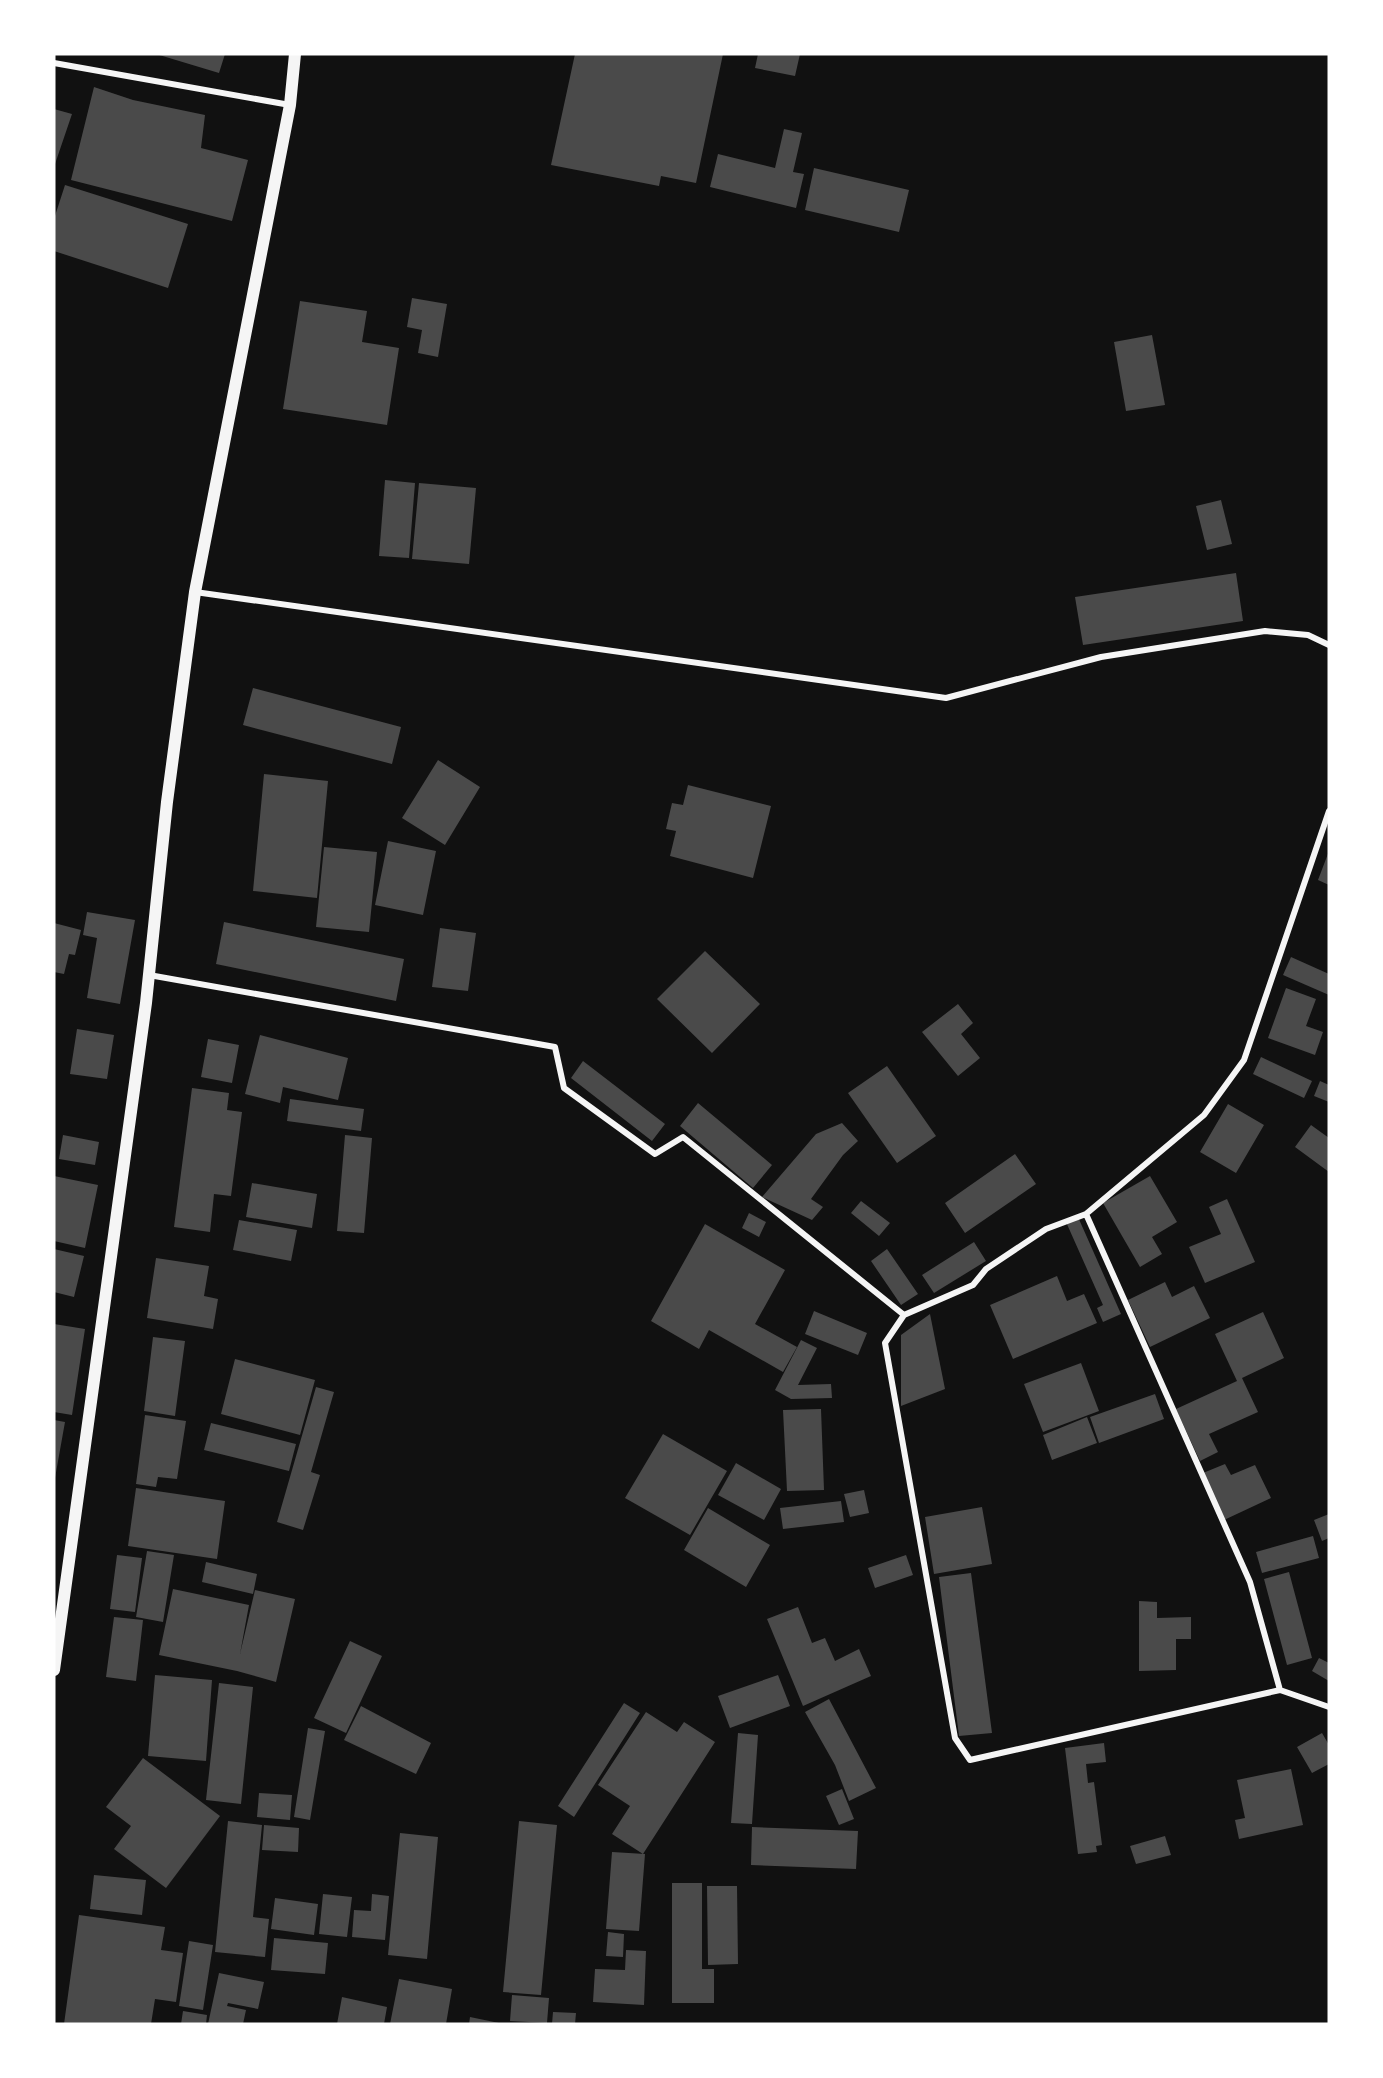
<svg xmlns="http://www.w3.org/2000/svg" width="1383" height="2078" font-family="'PT Sans',sans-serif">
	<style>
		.building { fill: #4a4a4a }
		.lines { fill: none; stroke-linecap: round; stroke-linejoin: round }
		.minor { stroke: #f5f5f5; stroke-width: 6 }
		.secondary { stroke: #f5f5f5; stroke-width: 12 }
	</style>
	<rect width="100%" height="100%" fill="#111"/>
	<!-- building -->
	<path class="building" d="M156 54H225L219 73Z
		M575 54H723L696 183 661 176 659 186 551 165Z
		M758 54H800L795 76 755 68Z
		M94 87 133 100 205 115 201 148 248 160 232 221 71 180Z
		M54 109 72 114 54 167Z
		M784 129 802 133 793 172 804 174 796 208 710 187 718 154 775 168Z
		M814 168 909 190 899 232 805 210Z
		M65 185 188 224 168 288 54 251V219Z
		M412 298 447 304 438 357 418 353 422 330 407 327Z
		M300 301 367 311 362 342 399 348 387 425 283 409Z
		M1152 335 1165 405 1126 411 1114 342Z
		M385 480 415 483 409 558 379 556Z
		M419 483 476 488 469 564 412 559Z
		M1221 500 1232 544 1207 550 1196 506Z
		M1236 573 1243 621 1083 645 1075 597Z
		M253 688 401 727 392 764 243 725Z
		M438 760 480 787 445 845 402 818Z
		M264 774 328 781 317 898 253 891Z
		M688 785 771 806 753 878 670 856 676 831 666 829 672 803 683 805Z
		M388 841 436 851 423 915 375 905Z
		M324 847 377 852 369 932 316 927Z
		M1329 851V885L1318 880Z
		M87 912 135 920 120 1004 87 998 97 938 83 935Z
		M224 922 404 959 396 1001 216 964Z
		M54 923 81 930 75 955 69 954 64 974 54 972Z
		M440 928 476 933 468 991 432 987Z
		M705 951 760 1004 712 1053 657 999Z
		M1291 957 1329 974V995L1283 975Z
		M1286 988 1316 999 1306 1026 1323 1032 1315 1055 1268 1038Z
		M958 1004 973 1023 961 1034 980 1058 958 1076 922 1032Z
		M77 1029 114 1035 107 1079 70 1074Z
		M260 1035 348 1058 338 1100 283 1087 280 1103 245 1094Z
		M208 1039 239 1045 232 1083 201 1077Z
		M1261 1057 1312 1081 1304 1098 1253 1074Z
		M583 1061 665 1124 652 1141 571 1078Z
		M887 1066 936 1136 897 1163 848 1093Z
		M1320 1081 1329 1085V1102L1314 1096Z
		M192 1088 229 1093 227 1110 242 1112 231 1196 214 1194 210 1232 174 1227Z
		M290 1099 364 1109 361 1131 287 1121Z
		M698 1103 772 1165 753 1188 680 1126Z
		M1228 1104 1264 1125 1236 1173 1200 1152Z
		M842 1123 858 1141 843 1155 811 1199 823 1207 812 1220 762 1197 816 1134Z
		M1311 1125 1329 1138V1172L1295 1147Z
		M63 1135 99 1142 95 1165 59 1159Z
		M345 1135 372 1138 364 1233 337 1231Z
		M1015 1154 1036 1184 965 1233 945 1203Z
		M54 1176 98 1185 85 1248 54 1241Z
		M1150 1176 1177 1222 1152 1237 1162 1254 1140 1267 1103 1203Z
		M252 1183 317 1194 312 1228 246 1217Z
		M1227 1199 1255 1262 1205 1283 1189 1247 1221 1234 1209 1207Z
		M861 1201 890 1223 879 1236 851 1213Z
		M749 1213 766 1222 759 1237 742 1228Z
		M1078 1217 1121 1314 1103 1322 1097 1308 1103 1305 1066 1222Z
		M239 1220 297 1230 291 1261 233 1250Z
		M705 1224 785 1270 755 1324 797 1347 783 1372 709 1330 699 1349 651 1321Z
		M974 1242 986 1261 934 1293 922 1275Z
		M54 1249 84 1256 74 1297 54 1292Z
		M887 1249 918 1294 901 1305 871 1261Z
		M156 1258 209 1266 204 1296 218 1299 213 1329 147 1318Z
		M1057 1276 1067 1301 1084 1294 1097 1323 1013 1359 990 1305Z
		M1165 1282 1172 1297 1194 1286 1210 1318 1150 1347 1128 1300Z
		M814 1311 867 1333 858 1355 805 1334Z
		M1263 1312 1284 1358 1242 1378 1258 1412 1209 1434 1218 1452 1200 1461 1176 1409 1237 1381 1215 1334Z
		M930 1314 945 1389 901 1406V1335Z
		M54 1324 85 1329 72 1415 54 1412Z
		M153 1337 185 1341 175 1416 144 1411Z
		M801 1340 817 1348 798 1385 831 1384 832 1398 791 1399 775 1390Z
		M235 1359 315 1380 300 1435 221 1414Z
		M1081 1363 1099 1411 1043 1432 1024 1384Z
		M316 1387 334 1392 311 1472 320 1475 303 1530 277 1522Z
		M1155 1394 1164 1419 1099 1443 1090 1417Z
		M821 1409 824 1490 787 1491 783 1410Z
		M145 1415 186 1421 177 1479 158 1477 156 1487 136 1484Z
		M1087 1417 1097 1443 1052 1460 1043 1435Z
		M54 1420 65 1422 55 1478H54Z
		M211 1423 296 1444 289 1471 204 1450Z
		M663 1434 727 1471 690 1535 625 1498Z
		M736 1463 781 1489 764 1520 718 1495Z
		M1225 1464 1231 1475 1255 1465 1271 1498 1224 1520 1203 1473Z
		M136 1488 225 1501 217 1559 128 1546Z
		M864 1490 869 1513 850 1517 844 1494Z
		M841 1501 844 1522 783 1529 780 1508Z
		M982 1507 992 1564 934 1574 925 1517Z
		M708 1508 770 1545 746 1587 684 1550Z
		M1329 1514V1538L1322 1541 1314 1520Z
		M1313 1536 1319 1558 1262 1573 1256 1552Z
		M147 1551 174 1555 163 1622 136 1617Z
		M117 1555 142 1558 135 1612 110 1609Z
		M906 1555 913 1575 875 1588 868 1568Z
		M206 1562 257 1574 253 1594 202 1582Z
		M1289 1572 1312 1658 1287 1665 1264 1579Z
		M971 1573 992 1733 959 1736 939 1577Z
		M173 1589 249 1605 240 1654 255 1590 295 1599 276 1682 237 1671 159 1655Z
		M1139 1601 1157 1602V1618L1191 1617V1639H1176V1670L1139 1671Z
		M798 1607 812 1643 825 1638 835 1661 859 1649 871 1676 803 1706 767 1619Z
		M114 1617 143 1620 136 1681 106 1677Z
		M350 1641 382 1656 346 1733 314 1718Z
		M1319 1658 1329 1663V1681L1312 1671Z
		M155 1675 212 1680 206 1761 148 1756Z
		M778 1675 790 1706 730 1728 718 1696Z
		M219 1683 253 1687 241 1804 206 1800Z
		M829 1699 876 1788 849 1801 835 1765 805 1712Z
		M624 1703 640 1713 574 1817 558 1806Z
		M361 1706 431 1743 416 1774 344 1740Z
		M646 1712 677 1732 684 1722 715 1742 643 1854 612 1834 630 1806 598 1785Z
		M308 1728 325 1731 310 1820 294 1817Z
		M738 1733 758 1735 752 1824 731 1823Z
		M1322 1733 1329 1745V1764L1312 1773 1297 1747Z
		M1104 1743 1106 1762 1086 1764 1088 1783 1094 1782 1102 1845 1096 1846 1097 1852 1078 1854 1065 1748Z
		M143 1758 220 1816 166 1888 114 1849 131 1826 106 1807Z
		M1291 1769 1303 1825 1239 1839 1235 1820 1245 1818 1237 1780Z
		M842 1789 854 1819 839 1825 826 1796Z
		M259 1793 292 1795 290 1820 257 1817Z
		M228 1821 262 1825 253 1917 269 1919 265 1957 215 1952Z
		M519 1821 557 1825 541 1995 503 1992Z
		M264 1825 299 1828 298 1852 262 1850Z
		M752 1827 858 1831 856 1869 751 1865Z
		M400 1833 438 1837 427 1959 388 1955Z
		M1165 1836 1171 1855 1136 1864 1130 1846Z
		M612 1852 645 1854 639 1931 606 1929Z
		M94 1875 146 1880 142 1915 90 1909Z
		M672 1883H702V1969H714V2003H672Z
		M707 1886H737L738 1964 708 1965Z
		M323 1894 352 1897 347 1937 319 1934Z
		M372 1894 389 1896 385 1940 352 1937 354 1910 371 1911Z
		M275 1898 318 1904 314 1935 271 1929Z
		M79 1915 165 1927 161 1950 183 1953 176 2002 155 1999 151 2024H64Z
		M608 1932 624 1934 623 1957 606 1956Z
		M274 1938 328 1943 325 1974 271 1970Z
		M189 1941 213 1945 203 2010 179 2006Z
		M626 1950 646 1951 644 2005 593 2002 595 1969 625 1970Z
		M219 1973 264 1982 258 2009 228 2003 227 2006 246 2010 243 2024H208Z
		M399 1979 452 1989 446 2024H390Z
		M512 1995 549 1998 547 2023 510 2021Z
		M342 1997 387 2007 384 2024H337Z
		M183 2011 207 2015 206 2024H181Z
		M553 2012 576 2013 575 2024H552Z
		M470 2017 499 2023V2024H469Z"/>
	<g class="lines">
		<!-- minor -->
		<path class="minor" d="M54 63 290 105
			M195 592 946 698 1101 657 1265 631 1308 635 1329 645
			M1329 811 1244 1060 1204 1115 1086 1214 1046 1229 986 1269 973 1285 904 1315 885 1343 955 1738 970 1760 1280 1690 1329 1707
			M149 975 555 1047 564 1088 655 1154 683 1137 904 1315
			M1086 1214 1250 1582 1280 1690"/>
		<!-- secondary -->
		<path class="secondary" d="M54 1670 146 1003 167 802 195 592 290 105 295 54"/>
	</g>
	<!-- border -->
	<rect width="1383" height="2078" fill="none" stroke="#ffffff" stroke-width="111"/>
</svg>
